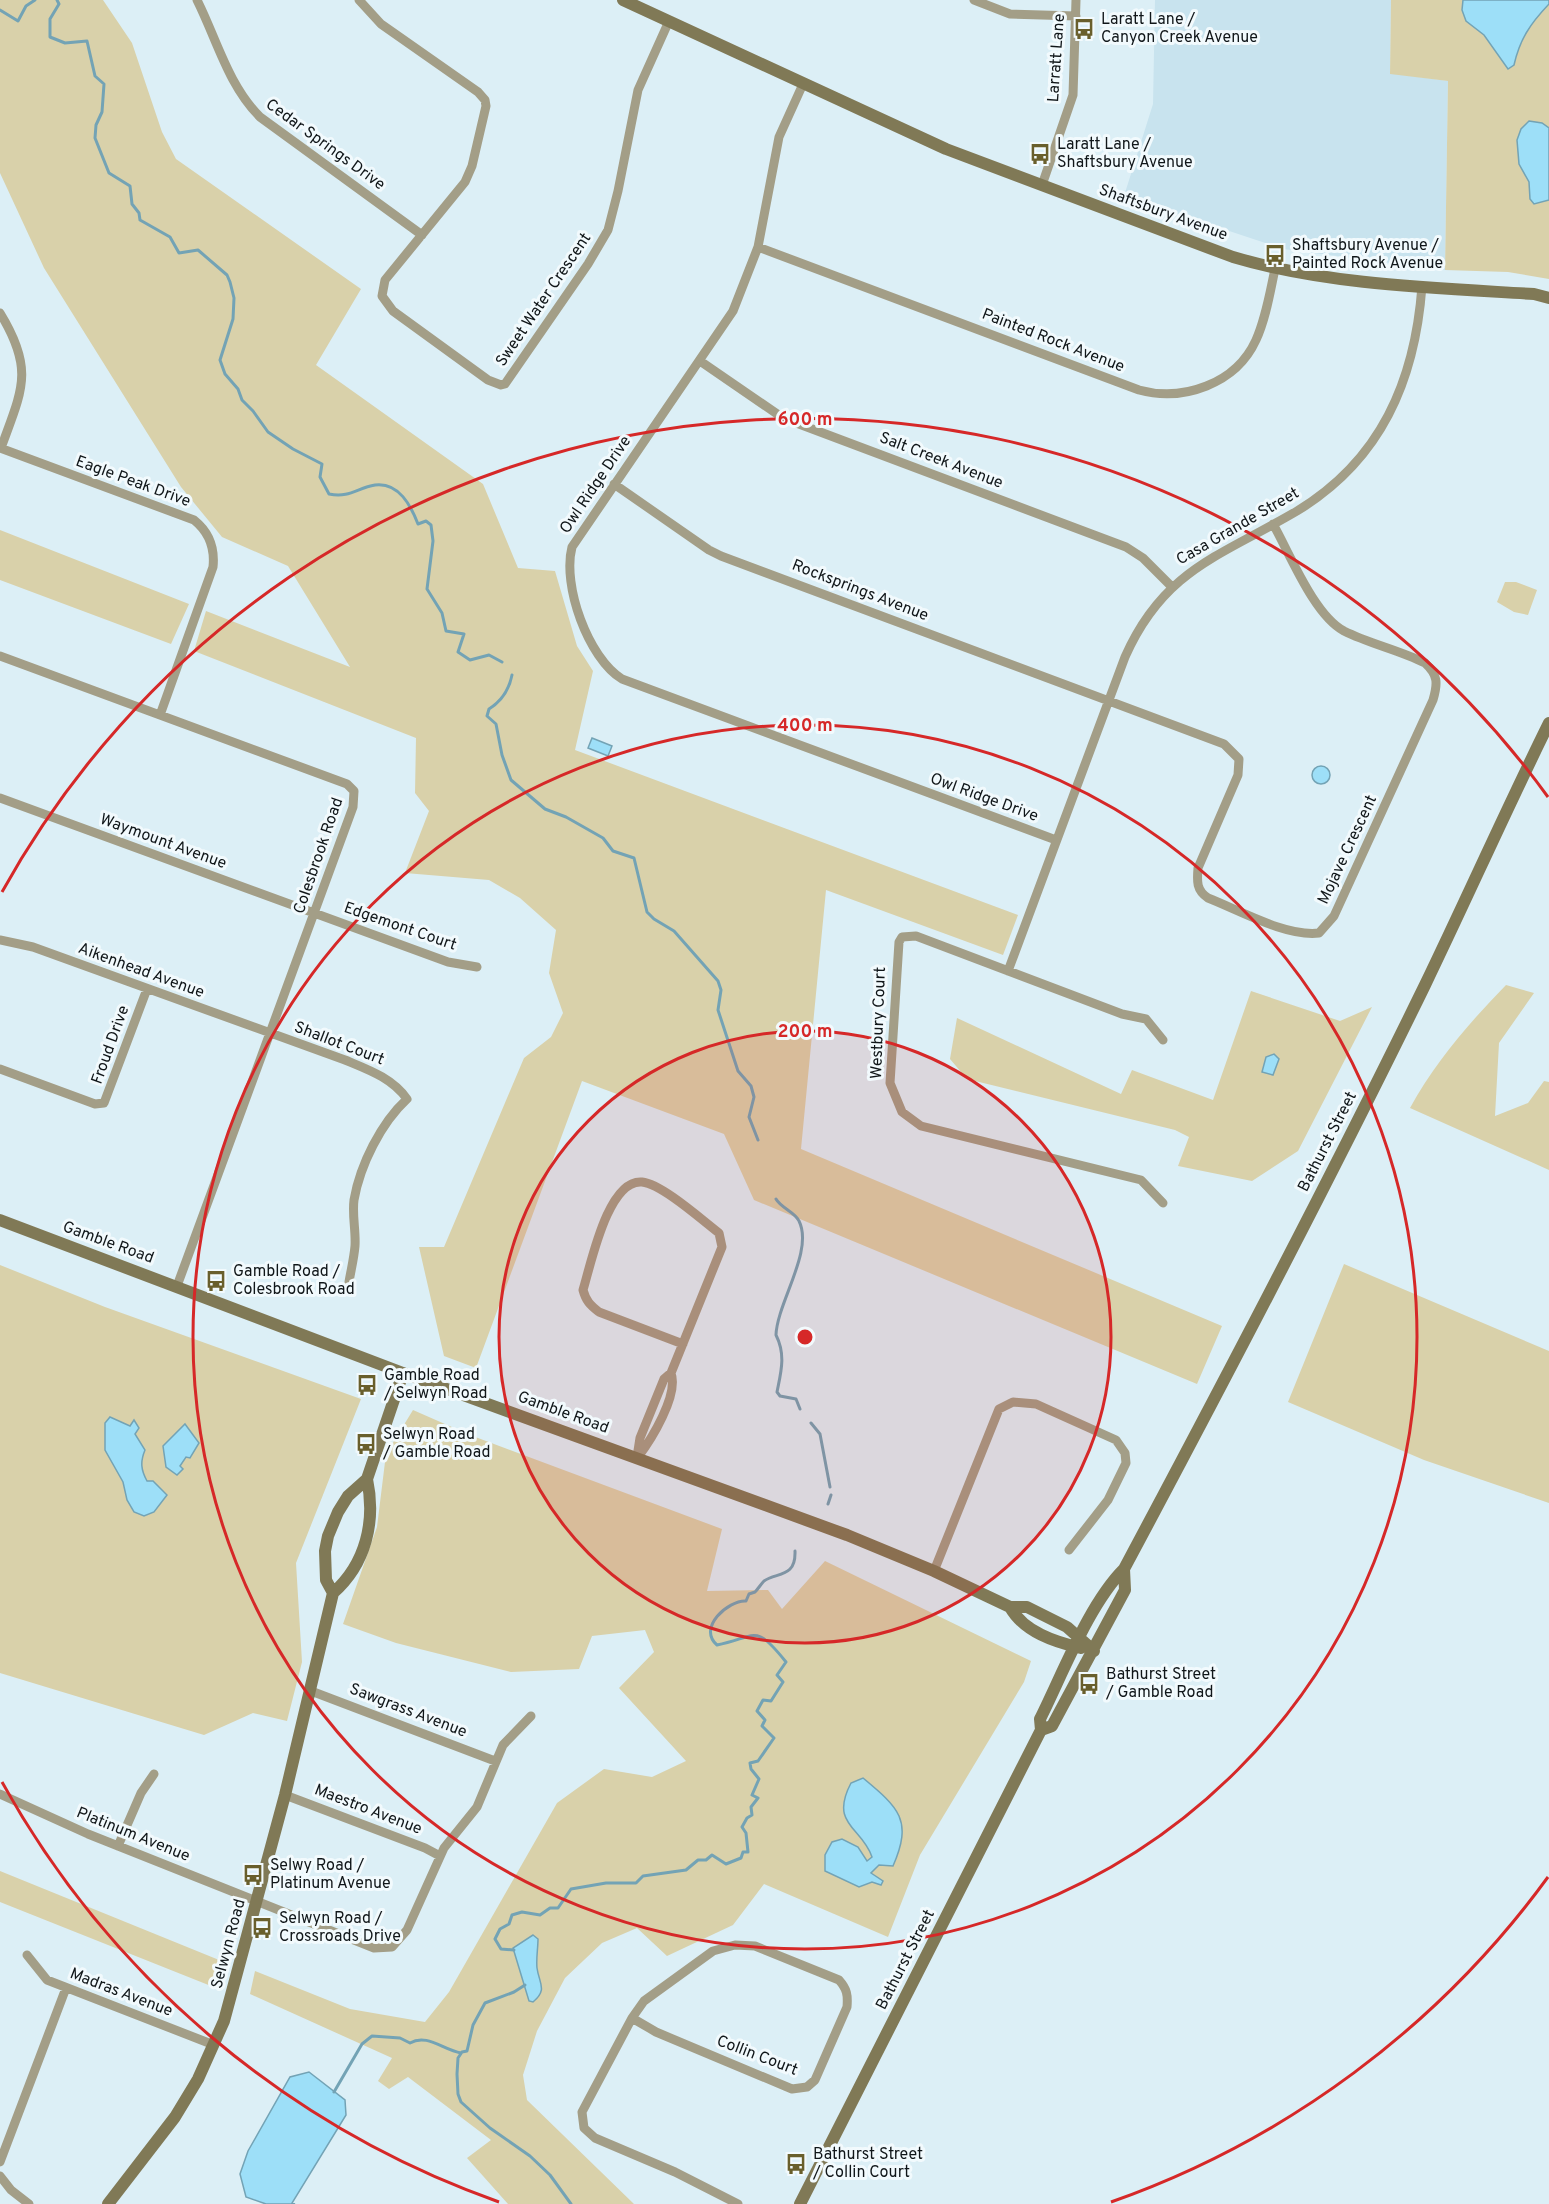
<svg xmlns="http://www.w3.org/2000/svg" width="1549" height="2204" font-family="Overpass,sans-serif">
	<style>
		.built { fill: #c8e3ee }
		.green { fill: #d9d1aa }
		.water { fill: #9ddff8; stroke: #73a3b5; stroke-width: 1.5 }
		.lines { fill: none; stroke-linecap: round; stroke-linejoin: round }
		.stream { stroke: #73a3b5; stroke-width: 3 }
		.street { stroke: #a39e87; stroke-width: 9 }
		.secondary { stroke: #807956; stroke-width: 12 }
		.ring { fill: none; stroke: #d62828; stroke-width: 3 }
		.labels { text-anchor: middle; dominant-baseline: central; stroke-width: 6; stroke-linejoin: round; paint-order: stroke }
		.poi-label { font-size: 16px; fill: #101619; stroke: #f2fafd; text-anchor: start }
		.street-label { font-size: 16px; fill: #101619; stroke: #f2fafd }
		.centre { fill: #d62828; stroke: #f2fafd; stroke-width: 3 }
		.ring-label { font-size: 18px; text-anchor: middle; font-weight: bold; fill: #d62828; stroke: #f2fafd; stroke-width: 6; stroke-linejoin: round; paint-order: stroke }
	</style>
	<rect width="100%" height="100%" fill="#dceff6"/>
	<!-- built -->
	<path class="built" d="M1155 0H1391L1390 73 1448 81 1445 270 1283 249 1124 196 1153 104Z"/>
	<!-- green -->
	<path class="green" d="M0 0H103L132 43 162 132 176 159 361 289 316 365 483 484 518 568 555 571 577 646 593 671 575 750 1018 915 1003 955 826 890 801 1149 1222 1326 1197 1384 754 1200 724 1134 582 1081 476 1368 444 1356 419 1247H444L524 1058 551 1037 563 1013 549 973 556 930 520 898 489 880 405 873 429 811 415 793 416 738 194 651 206 611 350 667 288 566 222 537 181 487 44 268 0 173Z
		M1391 0H1549V279L1508 272 1445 270 1448 81 1390 74Z
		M0 530 189 604 171 644 0 580Z
		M1505 582H1516L1537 590 1528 615 1514 612 1497 602Z
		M1506 985 1534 993 1499 1043 1495 1116 1528 1103 1544 1081 1549 1082V1170L1410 1108C1436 1061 1469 1023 1506 985Z
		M1251 991 1340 1021 1372 1007 1298 1151 1252 1181 1178 1166 1189 1137 1175 1130 967 1079 950 1059 957 1018 1121 1094 1132 1070 1213 1100Z
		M1344 1264 1549 1351V1503L1424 1460 1288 1402Z
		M0 1265 105 1307 361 1399 296 1563 302 1662 287 1721 253 1713 204 1735 0 1673Z
		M413 1410 470 1435 722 1529 707 1591 768 1590 782 1609 825 1561 1031 1661 1024 1682 920 1855 888 1937 764 1884 733 1925 667 1956 637 1928 602 1943 565 1978 537 2031 523 2075 527 2100 634 2204H508L467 2158 491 2140 408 2077 389 2089 378 2081 392 2058 250 1994 255 1971 350 2009 425 2022 449 1992 557 1803 604 1769 652 1777 686 1761 619 1688 654 1652 645 1630 592 1636 579 1669 511 1672 396 1643 343 1624 377 1527 386 1454Z
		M0 1871 224 1962 216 1988 0 1902Z"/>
	<!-- water -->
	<path class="water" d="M1463 0H1549V4C1530 24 1520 39 1514 65L1508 69 1484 35 1466 21 1462 10Z
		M1529 121 1542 123 1549 128V200L1534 204 1530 199 1529 182 1519 164 1517 140 1521 129Z
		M592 738 612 746 608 756 588 748Z
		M1312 775a9 9 0 1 1 18 0a9 9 0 1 1-18 0Z
		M1274 1054 1279 1059 1273 1075 1262 1072 1266 1057Z
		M110 1417 130 1426 134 1420 139 1428 135 1434 145 1450C140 1462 141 1470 147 1481H153L167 1495 154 1512 144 1516 134 1512 127 1500 123 1482 105 1450V1423Z
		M185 1424 199 1443 190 1458 186 1457 180 1466 183 1469 177 1475 166 1467 163 1446Z
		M863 1778C899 1808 913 1820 893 1866L879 1865 871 1873 883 1881 881 1885 872 1882 859 1887 825 1871V1855L832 1842 842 1839 858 1847 867 1861 872 1857C862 1827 829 1825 851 1783Z
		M533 1935 538 1939C538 1948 536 1959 537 1968 539 1983 548 1990 533 2002L529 2001 513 1948Z
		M309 2072 345 2100 346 2115 292 2203 295 2204H266L246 2197 240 2174 248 2151 290 2077Z"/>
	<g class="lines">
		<!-- stream -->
		<path class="stream" d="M57 0 59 4 50 19V37L65 43 87 41 95 76 104 84 102 112 96 125 95 138 109 173 130 186 132 204 139 213 140 220 170 237 179 253 198 250 227 275 230 282 234 298 233 319 220 360 225 374 238 389 242 400 253 411 268 432 293 449 322 464 320 477 329 494C350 498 357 488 375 485 399 482 411 506 418 524L426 521 431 525 433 541 427 589 442 613 446 631 464 634 458 652 470 660 489 655 502 662
			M0 10 18 21 26 6 35 0
			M512 675C509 690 502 701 489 709L487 716 496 724 502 755 511 780 545 809 566 817 603 838 613 851 634 858 647 912 654 919 674 931 718 981 721 990 718 1010 738 1071 751 1086 754 1097 749 1117 758 1140
			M776 1199C781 1208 795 1212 799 1221 814 1251 777 1303 776 1335 786 1355 781 1372 777 1392L780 1396 796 1399 800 1409
			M811 1423 820 1434 830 1487
			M828 1504 831 1495
			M514 1950 501 1949 495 1939 500 1929 509 1924 512 1915 522 1912 540 1915 550 1908H558L571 1889 606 1883H636L643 1876 686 1870 698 1860H706L712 1855 726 1864 741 1858 743 1852H748L746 1833 742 1827 747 1818 752 1815 751 1807 758 1798 752 1795 759 1779 751 1769 750 1763 758 1761 774 1738 762 1726 765 1720 757 1711 763 1700 771 1701 783 1682 777 1675 786 1662C754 1622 757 1637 717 1645 697 1628 728 1600 746 1601L749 1594 755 1592C758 1589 761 1584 764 1581 777 1572 796 1578 795 1551
			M525 1985 514 1992 485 2003 473 2025 467 2051 462 2052 458 2058 457 2074 458 2094 461 2102 490 2128 530 2156 550 2175 571 2204
			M334 2092 362 2044 372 2036 400 2038 410 2043C427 2033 443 2050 461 2053"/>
		<!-- street -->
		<path class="street" d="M197 0C217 40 228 85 260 117L422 235
			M359 0 381 24 478 92 485 100 486 106 472 166 465 182 385 280 382 296 393 311 488 380 501 385 505 384 588 264 608 230 618 191 638 90 669 21
			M974 0 1010 14 1076 16
			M803 84 779 137 758 247 733 311 572 547C562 585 588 658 622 679L1056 840
			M1042 185 1073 95 1076 0
			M758 247 1139 390C1183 402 1236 384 1256 340 1266 318 1270 292 1275 269
			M0 313C35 370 22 390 1 448
			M700 361 783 418 1126 547 1143 558 1171 586
			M0 448 194 520C209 532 215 548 213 567L160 715
			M614 484 709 550 721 556 1224 744 1239 759 1238 775 1198 868C1197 881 1196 890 1208 898 1239 910 1286 937 1319 933L1334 916 1433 700C1438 683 1438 675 1425 663 1399 650 1370 644 1344 631 1314 615 1290 554 1273 524
			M0 656 347 784 354 791 353 807 177 1286
			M0 798 448 962 477 967
			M0 940 33 947 345 1060C369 1070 392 1078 407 1099 381 1123 360 1165 354 1200 352 1215 356 1231 355 1246 354 1258 351 1270 349 1282
			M1008 971 1125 657C1164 569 1221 556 1297 511 1381 460 1415 381 1422 286
			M0 1069 95 1104 104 1103 147 989
			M1163 1203 1141 1180 921 1126 902 1112 890 1083 899 942 902 937 916 936 1122 1014 1146 1019 1163 1040
			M637 1457 640 1438 664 1379 671 1373 722 1247 719 1233C702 1220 662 1184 642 1182 608 1179 591 1264 583 1290 586 1301 590 1305 599 1312L683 1344
			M638 1457C651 1440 679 1395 671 1373
			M934 1571 999 1409 1013 1402 1036 1404 1116 1440 1125 1453 1126 1463 1108 1500 1069 1550
			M311 1691 495 1761
			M0 1794 88 1834 374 1948 392 1947 407 1930 444 1848 477 1807 503 1745 531 1716
			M285 1795 425 1848 440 1856
			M118 1846 141 1793 154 1774
			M27 1955 47 1980 214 2045
			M632 2018 656 2032 792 2089 807 2087 815 2080 847 2007C848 1995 847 1989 839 1980L755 1946 735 1945 713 1951 644 2001 632 2018 582 2112 584 2128 595 2138 675 2172 738 2204
			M0 2162 66 1988
			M0 2176 11 2190 29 2204"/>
		<!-- secondary -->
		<path class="secondary" d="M623 0 946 149 1233 257C1327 285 1436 288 1534 294L1549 298
			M0 1220 403 1373 847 1535 934 1571 1010 1607H1027L1067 1627 1094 1651
			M333 1593 326 1580 325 1551 328 1536 338 1512 348 1496 367 1479 403 1373
			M1010 1607C1024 1632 1055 1642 1081 1648
			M1041 1730 1052 1726 1125 1590 1124 1569
			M108 2204 175 2117 198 2079 224 2021 285 1795 333 1593C366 1564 376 1521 367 1479
			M800 2204 1041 1730 1040 1719C1063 1673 1089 1604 1124 1569 1227 1376 1329 1182 1425 985 1467 898 1506 810 1549 723"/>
	</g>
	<!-- distance rings -->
	<circle cx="805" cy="1337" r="306" fill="#d62828" fill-opacity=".12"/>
	<g class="ring">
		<circle cx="805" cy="1337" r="306"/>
		<circle cx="805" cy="1337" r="612"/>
		<path d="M1548 1877A918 918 0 0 1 1111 2202M499 2202A918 918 0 0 1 2 1782M2 892A918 918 0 0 1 1548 797"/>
	</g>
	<!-- icons -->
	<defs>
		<symbol id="bus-bare" viewBox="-9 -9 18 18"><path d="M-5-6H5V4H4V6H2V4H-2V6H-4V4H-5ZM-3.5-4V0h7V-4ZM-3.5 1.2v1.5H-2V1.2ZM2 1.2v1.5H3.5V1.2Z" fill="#695f2c" stroke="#f2fafd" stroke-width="2.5" paint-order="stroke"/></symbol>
	</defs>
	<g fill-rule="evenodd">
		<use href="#bus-bare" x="1069" y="14" width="30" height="30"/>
		<use href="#bus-bare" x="1025" y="139" width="30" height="30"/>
		<use href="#bus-bare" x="1260" y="240" width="30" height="30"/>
		<use href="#bus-bare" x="201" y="1266" width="30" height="30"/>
		<use href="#bus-bare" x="352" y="1370" width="30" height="30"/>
		<use href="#bus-bare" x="351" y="1429" width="30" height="30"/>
		<use href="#bus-bare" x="1074" y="1669" width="30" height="30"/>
		<use href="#bus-bare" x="238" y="1860" width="30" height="30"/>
		<use href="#bus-bare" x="247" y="1913" width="30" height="30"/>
		<use href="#bus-bare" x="781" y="2149" width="30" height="30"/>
	</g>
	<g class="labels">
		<!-- poi labels -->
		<g class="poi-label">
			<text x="1101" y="20">Laratt Lane /<tspan x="1101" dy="18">Canyon Creek Avenue</tspan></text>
			<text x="1057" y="145">Laratt Lane /<tspan x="1057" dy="18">Shaftsbury Avenue</tspan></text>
			<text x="1292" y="246">Shaftsbury Avenue /<tspan x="1292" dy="18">Painted Rock Avenue</tspan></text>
			<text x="233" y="1272">Gamble Road /<tspan x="233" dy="18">Colesbrook Road</tspan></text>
			<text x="384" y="1376">Gamble Road<tspan x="384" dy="18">/ Selwyn Road</tspan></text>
			<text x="383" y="1435">Selwyn Road<tspan x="383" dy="18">/ Gamble Road</tspan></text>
			<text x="1106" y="1675">Bathurst Street<tspan x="1106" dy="18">/ Gamble Road</tspan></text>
			<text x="270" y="1866">Selwy Road /<tspan x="270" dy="18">Platinum Avenue</tspan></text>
			<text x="279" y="1919">Selwyn Road /<tspan x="279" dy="18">Crossroads Drive</tspan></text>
			<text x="813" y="2155">Bathurst Street<tspan x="813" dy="18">/ Collin Court</tspan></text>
		</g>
		<!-- street labels -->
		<g class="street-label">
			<text transform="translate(1057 58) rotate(-86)">Larratt Lane</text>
			<text transform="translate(325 145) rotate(36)">Cedar Springs Drive</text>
			<text transform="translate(1163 213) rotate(20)">Shaftsbury Avenue</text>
			<text transform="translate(544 300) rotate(-56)">Sweet Water Crescent</text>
			<text transform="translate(1053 341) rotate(21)">Painted Rock Avenue</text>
			<text transform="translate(941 461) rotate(21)">Salt Creek Avenue</text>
			<text transform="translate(133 482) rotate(20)">Eagle Peak Drive</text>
			<text transform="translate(596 485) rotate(-56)">Owl Ridge Drive</text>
			<text transform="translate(1238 527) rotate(-30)">Casa Grande Street</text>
			<text transform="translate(860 591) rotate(21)">Rocksprings Avenue</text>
			<text transform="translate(984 798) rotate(20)">Owl Ridge Drive</text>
			<text transform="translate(163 842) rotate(20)">Waymount Avenue</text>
			<text transform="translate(1348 850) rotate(-65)">Mojave Crescent</text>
			<text transform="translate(319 856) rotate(-71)">Colesbrook Road</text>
			<text transform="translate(400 927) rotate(19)">Edgemont Court</text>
			<text transform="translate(141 971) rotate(20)">Aikenhead Avenue</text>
			<text transform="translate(879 1023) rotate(-88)">Westbury Court</text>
			<text transform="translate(339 1044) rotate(21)">Shallot Court</text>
			<text transform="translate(111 1045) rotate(-70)">Froud Drive</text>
			<text transform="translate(1328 1142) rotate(-63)">Bathurst Street</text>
			<text transform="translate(108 1243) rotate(20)">Gamble Road</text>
			<text transform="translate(563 1413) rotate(20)">Gamble Road</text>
			<text transform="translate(408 1711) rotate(21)">Sawgrass Avenue</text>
			<text transform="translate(368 1810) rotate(21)">Maestro Avenue</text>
			<text transform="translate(133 1835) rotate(22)">Platinum Avenue</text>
			<text transform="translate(229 1944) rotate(-75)">Selwyn Road</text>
			<text transform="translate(906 1960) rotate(-63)">Bathurst Street</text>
			<text transform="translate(121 1993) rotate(21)">Madras Avenue</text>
			<text transform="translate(757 2056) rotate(21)">Collin Court</text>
		</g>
	</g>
	<circle cx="805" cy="1337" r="9" class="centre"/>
	<g class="ring-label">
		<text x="805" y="425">600 m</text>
		<text x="805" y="731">400 m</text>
		<text x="805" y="1037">200 m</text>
	</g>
</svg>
